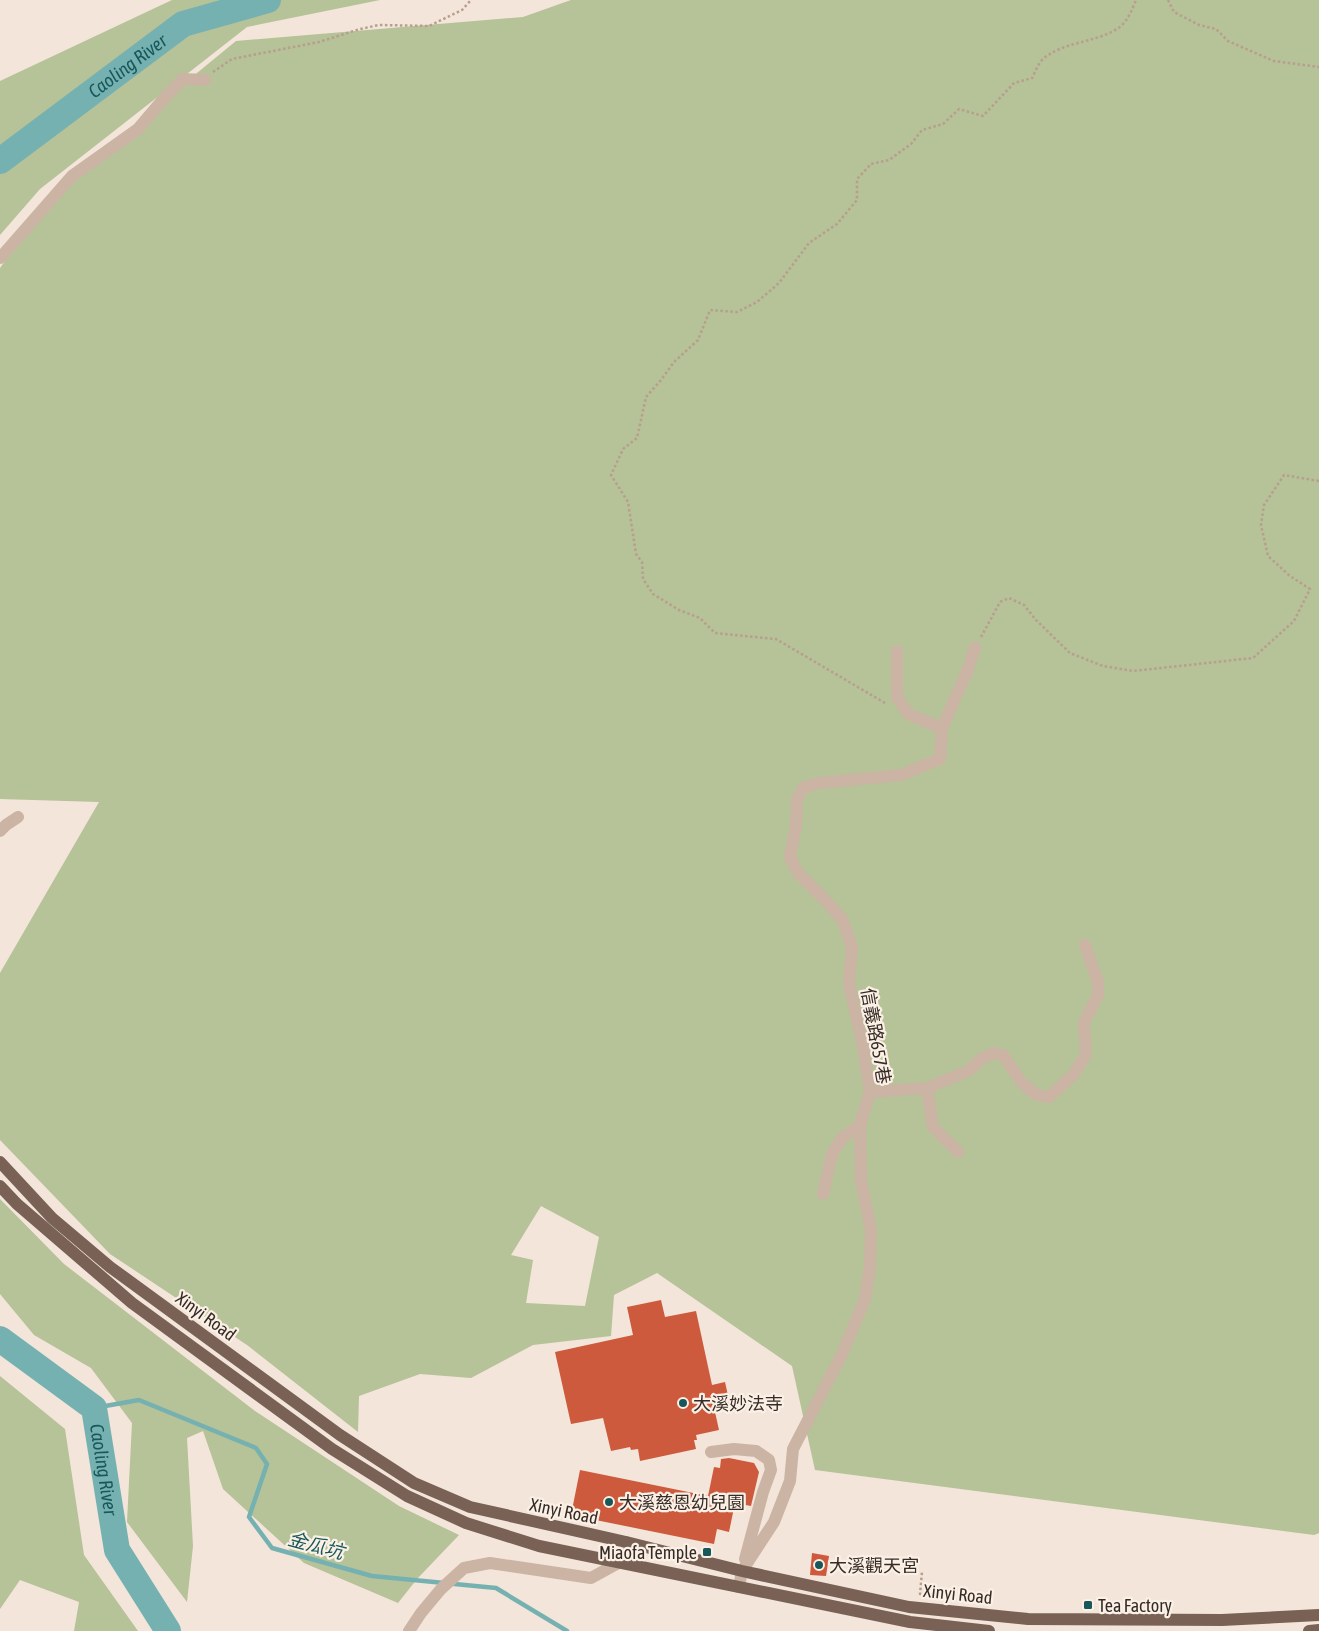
<svg xmlns="http://www.w3.org/2000/svg" width="1319" height="1631" font-family="'Asap Condensed','Noto Sans TC',sans-serif">
	<style>
		.green { fill: #b6c298; fill-rule: evenodd }
		.lines { fill: none; stroke-linecap: round; stroke-linejoin: round }
		.stream { stroke: #76b1b1; stroke-width: 4.5 }
		.river { stroke: #76b1b1; stroke-width: 26 }
		.building { fill: #cd5a3d }
		.path { stroke: #b79e8e; stroke-width: 2.5; stroke-dasharray: 2.5 2.5; stroke-linecap: butt }
		.minor { stroke: #cbb4a4; stroke-width: 12 }
		.major { stroke: #796156; stroke-width: 12 }
		.poi-dot { fill: #19585a; stroke: #faf0e5; stroke-width: 2 }
		.labels { text-anchor: middle; dominant-baseline: central; stroke-width: 4.5; stroke-linejoin: round; paint-order: stroke }
		.street-label { font-size: 18px; fill: #362b26; stroke: #faf0e5 }
		.poi-label { font-size: 18px; fill: #362b26; stroke: #faf0e5; text-anchor: start }
		.water-label { font-size: 19px; font-style: italic; fill: #19585a; stroke: #faf0e5 }
	</style>
	<rect width="100%" height="100%" fill="#f3e5d9"/>
	<!-- green -->
	<path class="green" d="M172 0H380L247 27 40 189 0 235V81Z
		M571 0H1319V1533L1314 1535 815 1470 792 1366 657 1273 614 1295 611 1336 533 1345 471 1378 420 1374 359 1396 358 1432 247 1345 110 1254 0 1140V973L99 802 0 799V268L58 187 236 41 523 17ZM541 1206 599 1237 585 1306 526 1303 533 1260 511 1255Z
		M0 1199 64 1264 255 1411 399 1506 459 1535 417 1579 398 1603 304 1563 223 1489 203 1431 187 1438 193 1546 187 1602 127 1522 132 1423 91 1368 34 1335 0 1294Z
		M0 1376 65 1429 84 1555 138 1631H74L79 1602 20 1580 0 1609Z"/>
	<g class="lines">
		<!-- stream -->
		<path class="stream" d="M94 1408 139 1400 256 1448 267 1464 249 1517 272 1548 372 1576 496 1588 567 1631"/>
		<!-- river -->
		<g class="river">
			<path id="s1" d="M0 161 183 24 268 0"/>
			<path id="s2" d="M0 1339 94 1408 117 1550 168 1631"/>
		</g>
	</g>
	<!-- building -->
	<path class="building" d="M661 1300 665 1317 696 1311 712 1385 725 1382 731 1409 715 1412 719 1430 696 1435 697 1440H694L696 1449 640 1461 638 1449 631 1450 630 1447 611 1451 603 1418 571 1424 555 1352 633 1335 627 1307Z
		M729 1458 754 1463 759 1472 751 1506 735 1503 729 1532 717 1529 714 1544 571 1515 580 1470 708 1496 714 1467 720 1468 721 1459Z
		M812 1553 829 1556 826 1576 810 1575Z"/>
	<g class="lines">
		<!-- path -->
		<path class="path" d="M1168 0 1174 12 1199 25 1216 29 1228 41 1253 52 1274 61 1319 67
			M213 72 232 59 319 42 360 29 379 25 429 26 462 10 471 0
			M981 637 1000 602 1009 598 1024 605 1036 620 1070 653 1103 666 1133 671 1253 658 1294 621 1310 589 1290 576 1268 556 1261 525 1264 505 1284 475 1319 481
			M885 703 776 639 715 633 700 618 679 610 653 594 643 579 642 562 636 554 628 502 611 475 623 449 637 438 646 397 661 380 674 362 698 340 710 310 737 312 757 302 779 283 809 243 837 224 857 200V179L871 164 889 160 911 144 922 130 943 124 959 109 983 116 1014 83 1032 78C1035 72 1039 62 1044 58 1066 41 1094 43 1117 29 1127 23 1132 10 1136 0
			M921 1594H920L922 1572"/>
		<!-- minor -->
		<path class="minor" d="M0 258 72 176 138 129 166 96 183 79 205 80
			M942 728 968 669 975 647
			M0 831 6 825 18 817
			M927 1088 933 1127 958 1152
			M870 1092 927 1088 968 1071 981 1059 994 1053 1003 1055 1022 1083 1037 1095 1049 1097 1073 1075 1086 1054 1084 1023 1098 995V982L1085 945
			M823 1194 832 1154 842 1138 860 1125
			M711 1452 734 1449 756 1451 769 1460 771 1470 763 1492 745 1559
			M739 1587 742 1571 774 1522 790 1481 793 1449 842 1354 865 1299 870 1267 871 1230 861 1180 860 1125 870 1092 862 1041 849 984 852 946 842 919 825 900 798 873 790 857 796 826 797 799 804 787 819 783 901 775 940 759 942 728 908 714 897 697V651
			M409 1631 421 1613 441 1589 464 1568 490 1563 591 1578 620 1562 626 1542"/>
		<!-- major -->
		<path class="major" d="M0 1162 52 1218 110 1267 340 1435 414 1483 470 1507 626 1542 742 1571 909 1607 1028 1619 1222 1620 1319 1615
			M0 1186 17 1204 132 1303 332 1449 407 1496 466 1523 539 1546 910 1622 989 1631
			M1309 1631 1319 1630"/>
	</g>
	<!-- markers -->
	<g class="poi-dot">
		<circle cx="683" cy="1403" r="5"/>
		<circle cx="609" cy="1502" r="5"/>
		<rect x="702" y="1547" width="10" height="10" rx="2.5"/>
		<circle cx="819" cy="1565" r="5"/>
		<rect x="1083" y="1600" width="10" height="10" rx="2.5"/>
	</g>
	<g class="labels">
		<!-- street labels -->
		<g class="street-label">
			<text transform="translate(876 1036) rotate(80)">信義路657巷</text>
			<text transform="translate(206 1316) rotate(36)">Xinyi Road</text>
			<text transform="translate(564 1511) rotate(12)">Xinyi Road</text>
			<text transform="translate(958 1594) rotate(6)">Xinyi Road</text>
		</g>
		<!-- poi labels -->
		<g class="poi-label">
			<text x="693" y="1403">大溪妙法寺</text>
			<text x="619" y="1502">大溪慈恩幼兒園</text>
			<text x="697" y="1552" text-anchor="end">Miaofa Temple</text>
			<text x="829" y="1565">大溪觀天宮</text>
			<text x="1098" y="1605">Tea Factory</text>
		</g>
		<!-- water labels -->
		<g class="water-label">
			<text stroke="none"><textPath href="#s1" startOffset="159">Caoling River</textPath></text>
			<text stroke="none"><textPath href="#s2" startOffset="179">Caoling River</textPath></text>
			<text transform="translate(316 1545) rotate(15)">金瓜坑</text>
		</g>
	</g>
</svg>
